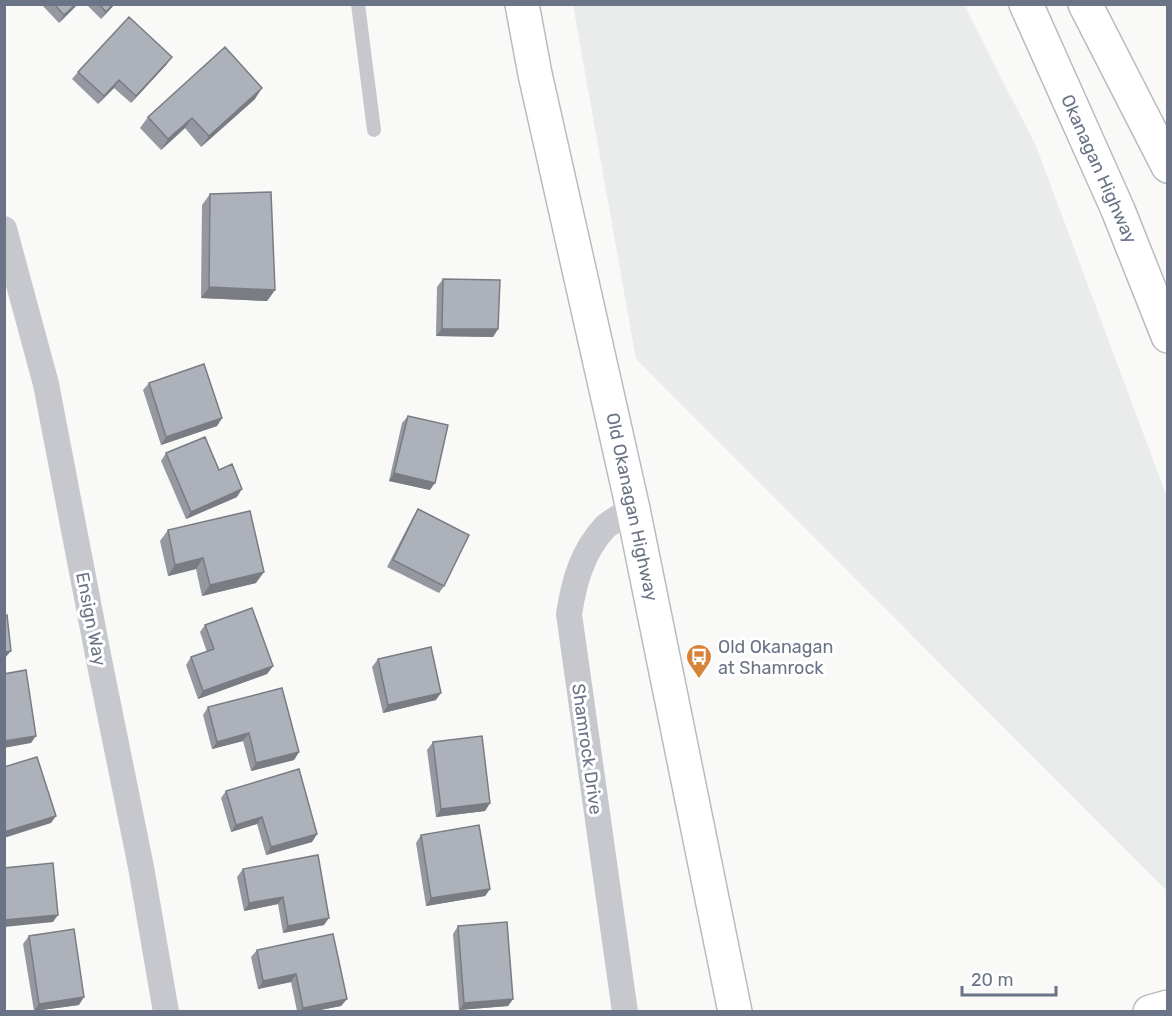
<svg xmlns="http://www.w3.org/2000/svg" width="1172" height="1016" font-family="Rubik,sans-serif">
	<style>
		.built { fill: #eaebeb }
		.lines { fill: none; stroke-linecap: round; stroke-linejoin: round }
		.secondary-casing { stroke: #b9bbc1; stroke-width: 36 }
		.highway-casing { stroke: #b9bbbf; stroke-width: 36 }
		.lane { stroke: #c6c8cd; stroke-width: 14 }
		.street { stroke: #c6c8cd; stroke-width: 26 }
		.secondary { stroke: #fff; stroke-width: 33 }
		.highway { stroke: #fff; stroke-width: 33 }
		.wall { fill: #9598a0 }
		.shaded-wall { fill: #797c82 }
		.building { fill: #adb1ba; stroke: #797c82; stroke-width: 1.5 }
		.labels { text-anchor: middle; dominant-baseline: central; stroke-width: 6; stroke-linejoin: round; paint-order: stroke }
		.street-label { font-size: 18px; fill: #6b7487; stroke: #fff }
		.poi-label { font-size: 18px; fill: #6b7487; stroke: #fff; text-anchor: start }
	</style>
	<rect width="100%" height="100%" fill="#f9faf8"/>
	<!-- built -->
	<path class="built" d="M573 5H964L1036 146 1167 497V891L636 359Z"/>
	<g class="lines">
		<defs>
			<path id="secondary" d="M522 4 535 74 633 509 735 1012
				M1150 1012 1168 1007"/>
			<path id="highway" d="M1026 4 1118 210 1168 336
				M1085 4 1168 166"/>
		</defs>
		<!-- secondary casing -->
		<use href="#secondary" class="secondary-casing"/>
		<!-- highway casing -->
		<use href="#highway" class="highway-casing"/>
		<!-- lane -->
		<path class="lane" d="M358 4 374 130"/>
		<!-- street -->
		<path class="street" d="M4 229 46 384 99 660 141 867 166 1012
			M625 1012 569 614C574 582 582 552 605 527 613 520 625 514 633 509"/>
		<!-- secondary -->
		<use href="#secondary" class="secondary"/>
		<!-- highway -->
		<use href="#highway" class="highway"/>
	</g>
	<!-- wall -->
	<path class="wall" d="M41 4H78L59 23Z
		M86 4H115L101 19Z
		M167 64 131 103 114 88 98 104 72 79 78 72Z
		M255 99 201 147 185 128 161 150 140 128 148 117Z
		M210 194 275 290 267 301 201 298 202 205Z
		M443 279 498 329 493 337 436 336 437 287Z
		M149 383 222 418 217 426 161 445 143 390Z
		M408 416 430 490 389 481 402 423Z
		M166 453 219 470 237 497 186 519 161 461Z
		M418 509 444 586 439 593 387 567 413 517Z
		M168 530 256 583 202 596 196 569 168 576 160 541Z
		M205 625 273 666 267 674 198 699 186 665 191 657 207 652 200 632Z
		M378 659 436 700 383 713 372 667Z
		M208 707 299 752 294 760 251 771 243 741 212 749 203 715Z
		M433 742 490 803 485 811 436 817 427 750Z
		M226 791 317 834 312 842 266 855 257 824 231 832 221 798Z
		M421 835 490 889 485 896 426 906 416 843Z
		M243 869 324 925 283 933 278 904 244 911 237 877Z
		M458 926 513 999 508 1006 459 1010 453 934Z
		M29 936 79 1005 34 1011 23 944Z
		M257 950 347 999 341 1006 315 1011H297L291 982 258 989 251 957Z"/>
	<!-- shaded-wall -->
	<path class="shaded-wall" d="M76 4H78L59 23 64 15Z
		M113 4H115L101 19 106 12Z
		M172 57 167 64 131 103 136 96Z
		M119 80 114 88 98 104 104 96Z
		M262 88 255 99 201 147 209 136Z
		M192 118 185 128 161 150 168 139Z
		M209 287 275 290 267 301 201 298Z
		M442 329H498L493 337 436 336Z
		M222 418 217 426 161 445 166 437Z
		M394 473 435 483 430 490 389 481Z
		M242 489 237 497 186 519 191 512Z
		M203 558 196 569 168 576 175 565Z
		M264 572 256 583 202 596 210 585Z
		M11 651 5 658H4V652Z
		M273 666 267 674 198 699 203 691Z
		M441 693 436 700 383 713 388 705Z
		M249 733 243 741 212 749 217 742Z
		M36 736 31 743 4 748V741Z
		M299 752 294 760 251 771 256 763Z
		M490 803 485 811 436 817 441 809Z
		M56 816 51 823 4 838V832Z
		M262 817 257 824 231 832 236 825Z
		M317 834 312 842 266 855 271 847Z
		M490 889 485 896 426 906 431 898Z
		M283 897 278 904 244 911 249 903Z
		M58 915 53 922 4 927V920Z
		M329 918 324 925 283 933 288 926Z
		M296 974 291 982 258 989 263 981Z
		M84 997 79 1005 34 1011 39 1004Z
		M347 999 341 1006 315 1011H300L303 1008Z
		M513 999 508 1006 459 1010 464 1003Z"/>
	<!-- building -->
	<path class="building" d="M54 4H76L64 15Z
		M99 4H113L106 12Z
		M129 17 172 57 136 96 119 80 104 96 78 72Z
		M225 47 262 88 209 136 192 118 168 139 148 117Z
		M271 192 275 290 209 287 210 194Z
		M443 279 500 280 498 329H442Z
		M204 364 222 418 166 437 149 383Z
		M408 416 448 425 435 483 394 473Z
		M205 437 219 470 232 464 242 489 191 512 166 453Z
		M418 509 469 535 444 586 393 560Z
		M250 511 264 572 210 585 203 558 175 565 168 530Z
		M252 608 273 666 203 691 191 657 214 649 205 625Z
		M7 615 11 651 4 652V616Z
		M431 647 441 693 388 705 378 659Z
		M26 670 36 736 4 741V674Z
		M282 688 299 752 256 763 249 733 217 742 208 707Z
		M482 736 490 803 441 809 433 742Z
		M37 757 56 816 4 832V767Z
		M299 769 317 834 271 847 262 817 236 825 226 791Z
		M479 825 490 889 431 898 421 835Z
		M318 855 329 918 288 926 283 897 249 903 243 869Z
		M53 863 58 915 4 920V868Z
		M507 922 513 999 464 1003 458 926Z
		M74 929 84 997 39 1004 29 936Z
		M333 934 347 999 303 1008 296 974 263 981 257 950Z"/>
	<!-- icons -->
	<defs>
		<symbol id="bus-pin" viewBox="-11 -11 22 30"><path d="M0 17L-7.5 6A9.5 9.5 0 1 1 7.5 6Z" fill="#d8833a" stroke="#fff"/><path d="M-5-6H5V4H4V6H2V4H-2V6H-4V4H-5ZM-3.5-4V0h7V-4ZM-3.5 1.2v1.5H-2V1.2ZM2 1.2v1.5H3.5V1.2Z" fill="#fff"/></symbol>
	</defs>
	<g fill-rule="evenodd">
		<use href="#bus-pin" x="684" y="642" width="30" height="40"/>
	</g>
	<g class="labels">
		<!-- street labels -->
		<g class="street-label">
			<text transform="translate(1099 169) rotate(66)">Okanagan Highway</text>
			<text transform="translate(632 507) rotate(78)">Old Okanagan Highway</text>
			<text transform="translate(91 619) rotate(79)">Ensign Way</text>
			<text transform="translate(587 749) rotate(82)">Shamrock Drive</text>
		</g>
		<!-- poi labels -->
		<g class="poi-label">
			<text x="718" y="647">Old Okanagan<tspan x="718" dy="21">at Shamrock</tspan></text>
		</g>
	</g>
	<!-- border -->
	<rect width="1172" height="1016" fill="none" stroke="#6b7487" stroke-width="12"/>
	<!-- scale -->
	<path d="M962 986v9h94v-9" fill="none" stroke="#6b7487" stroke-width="3"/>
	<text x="971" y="986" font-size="18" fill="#6b7487" stroke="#ffffff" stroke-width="4.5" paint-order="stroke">20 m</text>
</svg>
